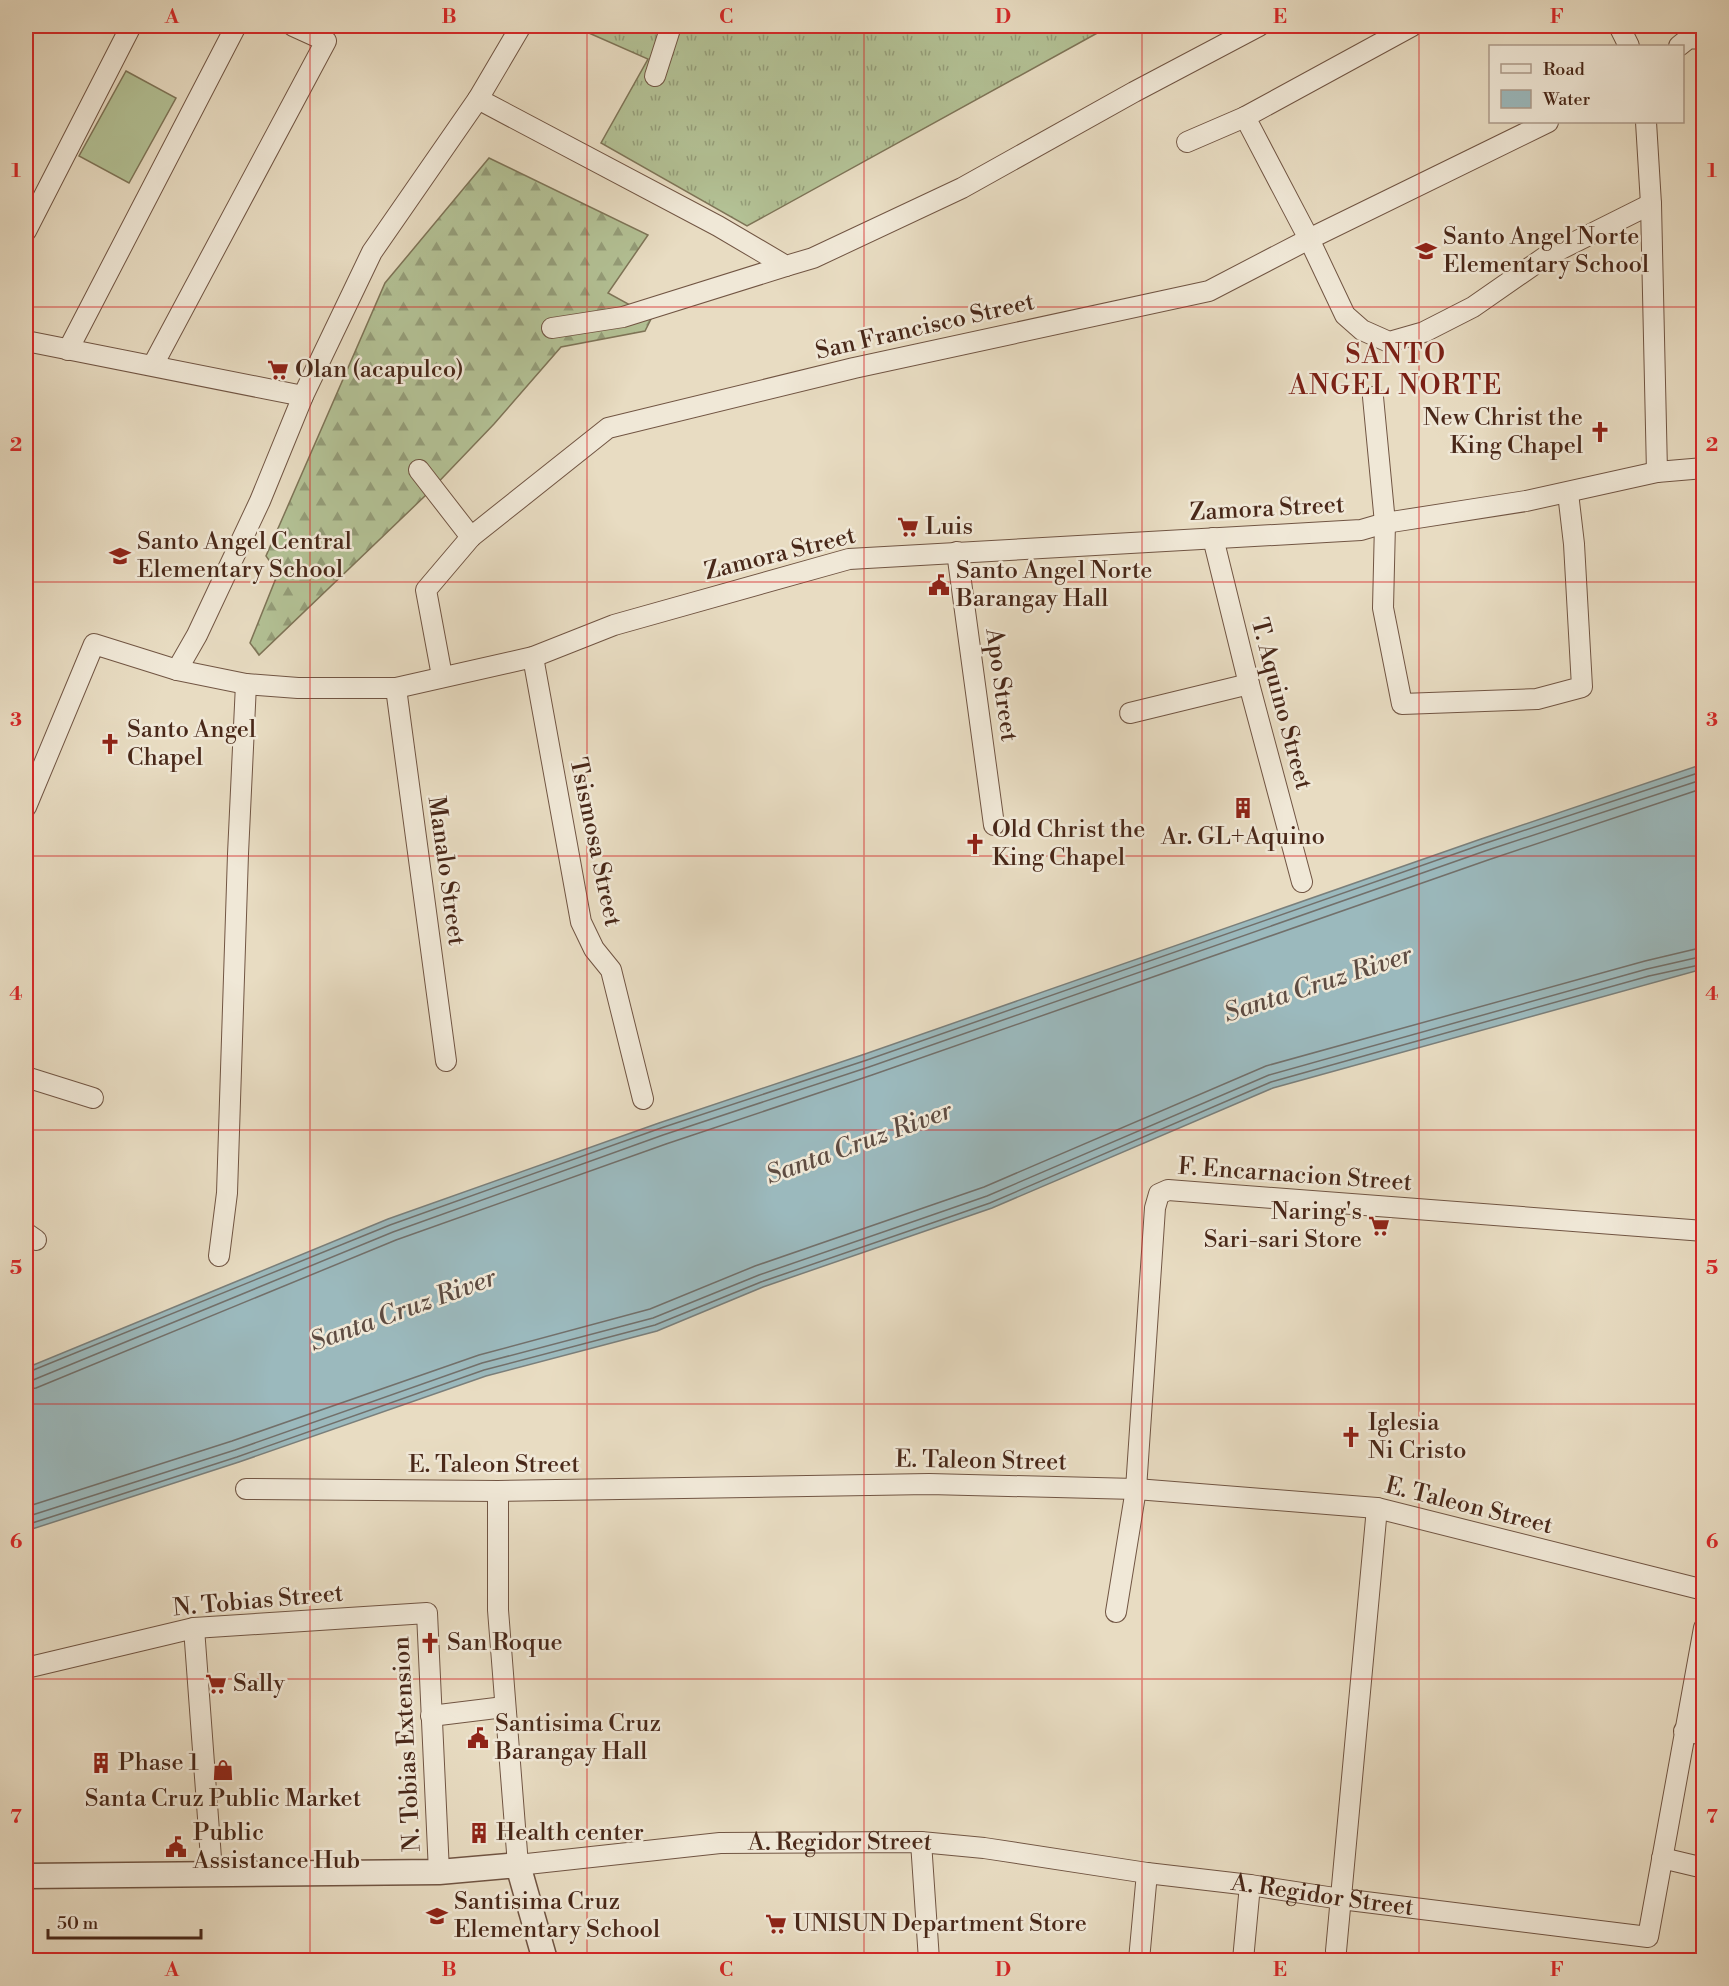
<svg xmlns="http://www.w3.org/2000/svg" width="1729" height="1986" font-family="'Libre Bodoni',serif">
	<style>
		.grass { fill: url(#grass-tufts); stroke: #7e7457; stroke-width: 1.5 }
		.forest { fill: url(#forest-firs); stroke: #7e7457; stroke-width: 1.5 }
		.pitch { fill: #b3c195; stroke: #7e7457; stroke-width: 1.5 }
		.water { fill: #9bb9bd; stroke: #7a7f7b; stroke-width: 1.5 }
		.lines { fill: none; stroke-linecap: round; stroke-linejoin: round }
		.shore { stroke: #72706b; stroke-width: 1.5 }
		.minor-casing { stroke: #715543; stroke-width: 22 }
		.tertiary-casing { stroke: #715543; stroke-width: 27 }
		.minor { stroke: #f0e8d7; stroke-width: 20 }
		.tertiary { stroke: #f0e8d7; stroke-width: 24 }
		.grid { fill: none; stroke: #d62828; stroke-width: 1.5; stroke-opacity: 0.55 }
		.labels { text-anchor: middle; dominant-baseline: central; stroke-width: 5; stroke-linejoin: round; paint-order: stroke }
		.poi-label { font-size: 24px; fill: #492819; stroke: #f0e8d7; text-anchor: start }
		.street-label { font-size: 24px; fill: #492819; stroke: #f0e8d7 }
		.water-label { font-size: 26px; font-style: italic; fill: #5e4c42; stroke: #f0e8d7 }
		.quarter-label { font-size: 27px; letter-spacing: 1.5px; fill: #7a1f14; stroke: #f0e8d7 }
		.neatline { fill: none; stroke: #d62828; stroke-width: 2 }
		.grid-label { font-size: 20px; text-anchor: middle; font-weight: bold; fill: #d62828 }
	</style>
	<defs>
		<pattern id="grass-tufts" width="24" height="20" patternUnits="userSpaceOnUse" patternTransform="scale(1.5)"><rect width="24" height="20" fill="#b3c195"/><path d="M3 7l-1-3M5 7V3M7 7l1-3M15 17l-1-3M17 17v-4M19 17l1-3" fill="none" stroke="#949d79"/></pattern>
		<pattern id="forest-firs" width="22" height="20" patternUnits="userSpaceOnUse" patternTransform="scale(1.5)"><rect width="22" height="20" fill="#b3c195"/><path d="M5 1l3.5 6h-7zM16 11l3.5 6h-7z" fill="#949d79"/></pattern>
	</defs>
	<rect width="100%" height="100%" fill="#e8dcc2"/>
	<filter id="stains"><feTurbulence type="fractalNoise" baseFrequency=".00333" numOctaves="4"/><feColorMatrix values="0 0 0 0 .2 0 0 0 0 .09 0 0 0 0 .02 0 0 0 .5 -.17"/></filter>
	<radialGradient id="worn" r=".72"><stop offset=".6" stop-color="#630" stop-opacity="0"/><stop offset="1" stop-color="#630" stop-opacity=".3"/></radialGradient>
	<!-- grass -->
	<path class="grass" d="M573 26H1110L747 226 601 143 648 59Z"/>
	<!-- forest -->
	<path class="forest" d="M489 158 648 235 608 293 652 317 645 331 561 347 494 424 426 495 259 655 250 643 278 573 266 556 385 283Z"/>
	<!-- pitch -->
	<path class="pitch" d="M126 71 176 98 129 183 79 156Z"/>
	<!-- water -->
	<path class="water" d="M1703 764V969L1273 1088 992 1208 763 1287 657 1331 486 1376 239 1462 26 1531V1368L388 1219 659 1123 865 1054 1481 839Z"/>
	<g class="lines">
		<!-- shore -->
		<path class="shore" d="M26 1373 390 1225 661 1128 867 1060 1483 844 1704 771
			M26 1381 33 1380 393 1232 663 1135 869 1067 1485 851 1704 779
			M26 1390 36 1388 396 1240 666 1144 872 1075 1488 860 1704 788
			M26 1507 232 1441 479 1355 650 1309 755 1266 984 1187 1266 1066 1645 961 1704 947
			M26 1517 235 1450 482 1363 653 1318 759 1275 987 1196 1269 1075 1647 969 1704 956
			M26 1525 237 1457 484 1370 655 1325 761 1282 990 1203 1271 1082 1649 976 1704 964"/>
		<defs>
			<g id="minor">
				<path d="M1412 26 1245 117 1309 239 1345 315 1362 330 1389 342 1424 332 1473 307 1545 257 1651 204"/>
				<path d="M1619 26 1629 46"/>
				<path d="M1679 46 1689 38 1704 39"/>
				<path d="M655 76 671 26"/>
				<path d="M478 99 718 226 786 266 813 258 962 188 1134 92 1259 26"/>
				<path d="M1646 122 1651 204 1657 472"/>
				<path d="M1187 142 1245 117"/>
				<path d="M26 231 131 26"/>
				<path d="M552 328 623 317 786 266"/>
				<path d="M26 341 303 396"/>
				<path d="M68 350 236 26"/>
				<path d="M153 365 326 41 293 26"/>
				<path d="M1373 397 1385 523 1383 608 1402 704 1537 699 1582 687 1574 544 1568 493"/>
				<path d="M419 470 471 537"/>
				<path d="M1213 538 1249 684 1302 882"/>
				<path d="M957 552 994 825"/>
				<path d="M533 657 581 922 594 949 611 970 643 1099"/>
				<path d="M177 670 197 635 260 501 303 396 372 252 478 99 521 26"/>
				<path d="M442 676 426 590 471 537 608 428 854 368 1209 291 1309 239 1548 122"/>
				<path d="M396 688 446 1061"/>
				<path d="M1130 713 1249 684"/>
				<path d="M26 807 94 644 177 670 246 684 298 688H396L533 657 614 625 849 559 1361 530 1385 523 1526 501 1657 472 1704 468"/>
				<path d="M26 1077 93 1098"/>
				<path d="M26 1233 36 1240"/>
				<path d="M219 1256 227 1193 238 854 246 684"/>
				<path d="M246 1489 498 1491 929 1484 1136 1489 1377 1508 1704 1590"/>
				<path id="s1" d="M498 1491V1610L518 1865 720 1843 921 1842 984 1848 1147 1873 1250 1885 1341 1899 1648 1937 1704 1628"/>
				<path d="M1116 1612 1136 1489 1155 1208 1159 1194 1168 1190 1704 1231"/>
				<path d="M194 1628 212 1872"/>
				<path d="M26 1668 194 1628 427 1613 439 1872"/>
				<path d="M431 1716 504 1707"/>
				<path d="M1684 1731 1704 1735"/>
				<path d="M921 1842 929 1960"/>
				<path d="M1662 1858 1704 1868"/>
				<path d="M1336 1951 1377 1508"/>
				<path d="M1139 1960 1147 1873"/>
				<path d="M1243 1960 1250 1885"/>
			</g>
			<path id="tertiary" d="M26 1876 439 1872 518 1865 545 1960"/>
		</defs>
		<!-- minor casing -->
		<use href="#minor" class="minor-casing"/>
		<!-- tertiary casing -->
		<use href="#tertiary" class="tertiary-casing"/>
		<!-- minor -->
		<use href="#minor" class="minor"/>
		<!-- tertiary -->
		<use href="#tertiary" class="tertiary"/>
	</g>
	<!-- grid -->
	<path class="grid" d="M310 26V1960M587 26V1960M864 26V1960M1142 26V1960M1419 26V1960M26 307H1704M26 582H1704M26 856H1704M26 1130H1704M26 1404H1704M26 1679H1704"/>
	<!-- icons -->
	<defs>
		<symbol id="school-bare" viewBox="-9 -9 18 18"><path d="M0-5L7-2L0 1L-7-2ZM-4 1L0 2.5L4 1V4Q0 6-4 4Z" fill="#8f2418" stroke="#f0e8d7" stroke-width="2.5" paint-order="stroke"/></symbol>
		<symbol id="supermarket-bare" viewBox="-9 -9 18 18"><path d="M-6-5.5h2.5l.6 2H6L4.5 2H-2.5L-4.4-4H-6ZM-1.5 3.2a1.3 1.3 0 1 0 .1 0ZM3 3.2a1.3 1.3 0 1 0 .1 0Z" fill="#8f2418" stroke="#f0e8d7" stroke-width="2.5" paint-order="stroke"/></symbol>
		<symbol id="church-bare" viewBox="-9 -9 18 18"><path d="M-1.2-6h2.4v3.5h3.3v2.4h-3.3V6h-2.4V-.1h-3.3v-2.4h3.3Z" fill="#8f2418" stroke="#f0e8d7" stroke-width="2.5" paint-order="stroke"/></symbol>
		<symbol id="civic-bare" viewBox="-9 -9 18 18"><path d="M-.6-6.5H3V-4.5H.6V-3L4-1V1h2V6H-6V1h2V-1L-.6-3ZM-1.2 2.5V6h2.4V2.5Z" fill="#8f2418" stroke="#f0e8d7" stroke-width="2.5" paint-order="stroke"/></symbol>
		<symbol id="building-bare" viewBox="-9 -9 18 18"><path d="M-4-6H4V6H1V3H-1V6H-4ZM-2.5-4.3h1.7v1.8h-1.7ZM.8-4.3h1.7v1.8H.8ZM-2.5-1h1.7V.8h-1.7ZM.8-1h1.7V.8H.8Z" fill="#8f2418" stroke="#f0e8d7" stroke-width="2.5" paint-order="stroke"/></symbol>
		<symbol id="shop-bare" viewBox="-9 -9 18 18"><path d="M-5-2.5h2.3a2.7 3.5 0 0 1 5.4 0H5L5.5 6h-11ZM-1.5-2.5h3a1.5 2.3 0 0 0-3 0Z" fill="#8f2418" stroke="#f0e8d7" stroke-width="2.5" paint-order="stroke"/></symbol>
	</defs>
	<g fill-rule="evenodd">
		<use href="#school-bare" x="1411" y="236" width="30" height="30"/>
		<use href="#supermarket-bare" x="263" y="355" width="30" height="30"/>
		<use href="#church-bare" x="1585" y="417" width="30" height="30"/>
		<use href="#supermarket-bare" x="893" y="512" width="30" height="30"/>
		<use href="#school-bare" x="105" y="541" width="30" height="30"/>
		<use href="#civic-bare" x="924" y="570" width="30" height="30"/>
		<use href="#church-bare" x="95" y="729" width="30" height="30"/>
		<use href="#building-bare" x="1228" y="793" width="30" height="30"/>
		<use href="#church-bare" x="960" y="829" width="30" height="30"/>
		<use href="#supermarket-bare" x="1364" y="1211" width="30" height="30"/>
		<use href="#church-bare" x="1336" y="1422" width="30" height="30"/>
		<use href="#church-bare" x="415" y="1628" width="30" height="30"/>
		<use href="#supermarket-bare" x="201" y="1669" width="30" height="30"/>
		<use href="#civic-bare" x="463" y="1723" width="30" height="30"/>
		<use href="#building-bare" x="86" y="1748" width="30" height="30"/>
		<use href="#shop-bare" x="208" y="1755" width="30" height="30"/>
		<use href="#building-bare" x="464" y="1818" width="30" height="30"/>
		<use href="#civic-bare" x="161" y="1832" width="30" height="30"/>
		<use href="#school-bare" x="422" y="1901" width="30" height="30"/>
		<use href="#supermarket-bare" x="761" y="1909" width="30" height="30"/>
	</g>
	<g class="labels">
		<!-- poi labels -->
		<g class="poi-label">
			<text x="1443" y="237">Santo Angel Norte<tspan x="1443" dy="28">Elementary School</tspan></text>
			<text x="295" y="370">Olan (acapulco)</text>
			<text x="1583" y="418" text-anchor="end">New Christ the<tspan x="1583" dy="28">King Chapel</tspan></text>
			<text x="925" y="527">Luis</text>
			<text x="137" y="542">Santo Angel Central<tspan x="137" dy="28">Elementary School</tspan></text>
			<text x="956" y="571">Santo Angel Norte<tspan x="956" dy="28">Barangay Hall</tspan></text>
			<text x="127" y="730">Santo Angel<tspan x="127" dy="28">Chapel</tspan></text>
			<text x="992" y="830">Old Christ the<tspan x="992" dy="28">King Chapel</tspan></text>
			<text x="1243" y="837" text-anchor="middle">Ar. GL+Aquino</text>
			<text x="1362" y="1212" text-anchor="end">Naring's<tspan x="1362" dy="28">Sari-sari Store</tspan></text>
			<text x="1368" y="1423">Iglesia<tspan x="1368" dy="28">Ni Cristo</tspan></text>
			<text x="447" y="1643">San Roque</text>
			<text x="233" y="1684">Sally</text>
			<text x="495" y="1724">Santisima Cruz<tspan x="495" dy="28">Barangay Hall</tspan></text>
			<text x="118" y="1763">Phase 1</text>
			<text x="223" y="1799" text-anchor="middle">Santa Cruz Public Market</text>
			<text x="193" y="1833">Public<tspan x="193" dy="28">Assistance Hub</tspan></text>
			<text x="496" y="1833">Health center</text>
			<text x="454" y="1902">Santisima Cruz<tspan x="454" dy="28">Elementary School</tspan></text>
			<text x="793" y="1924">UNISUN Department Store</text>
		</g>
		<!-- street labels -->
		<g class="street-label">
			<text transform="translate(925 327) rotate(-13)">San Francisco Street</text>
			<text transform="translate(1267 509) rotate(-3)">Zamora Street</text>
			<text transform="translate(780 554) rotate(-14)">Zamora Street</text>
			<text transform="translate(1001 685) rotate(82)">Apo Street</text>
			<text transform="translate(1281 704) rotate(75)">T. Aquino Street</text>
			<text transform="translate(595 842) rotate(78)">Tsismosa Street</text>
			<text transform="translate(446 871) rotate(82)">Manalo Street</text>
			<text transform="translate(1295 1175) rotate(4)">F. Encarnacion Street</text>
			<text transform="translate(981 1461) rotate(1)">E. Taleon Street</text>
			<text x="494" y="1465">E. Taleon Street</text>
			<text transform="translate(1469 1506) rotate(14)">E. Taleon Street</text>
			<text transform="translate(258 1601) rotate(-5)">N. Tobias Street</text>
			<text transform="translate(407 1744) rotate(-93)">N. Tobias Extension</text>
			<text stroke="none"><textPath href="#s1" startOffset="698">A. Regidor Street</textPath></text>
			<text stroke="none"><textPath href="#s1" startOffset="1184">A. Regidor Street</textPath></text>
		</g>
		<!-- water labels -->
		<g class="water-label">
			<text transform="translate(1318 984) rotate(-18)">Santa Cruz River</text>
			<text transform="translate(859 1143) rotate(-20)">Santa Cruz River</text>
			<text transform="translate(403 1310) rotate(-20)">Santa Cruz River</text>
		</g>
		<!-- quarter labels -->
		<g class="quarter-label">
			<text x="1396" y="355">SANTO<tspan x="1396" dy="31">ANGEL NORTE</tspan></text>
		</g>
	</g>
	<!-- margin -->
	<rect width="1729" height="1986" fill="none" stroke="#e8dcc2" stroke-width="66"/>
	<!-- legend -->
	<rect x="1489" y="45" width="195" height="78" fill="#f0e8d7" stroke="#ad9b8b" stroke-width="1.5"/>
	<rect x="1501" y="64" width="30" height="9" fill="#f0e8d7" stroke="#ad9b8b" stroke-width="1.5"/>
	<text x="1543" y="75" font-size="18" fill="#492819">Road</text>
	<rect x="1501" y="90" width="30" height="18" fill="#9bb9bd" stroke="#ad9b8b" stroke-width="1.5"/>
	<text x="1543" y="105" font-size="18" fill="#492819">Water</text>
	<!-- scale -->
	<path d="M48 1929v9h153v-9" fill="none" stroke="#492819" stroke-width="3"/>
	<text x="57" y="1929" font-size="18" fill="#492819" stroke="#f0e8d7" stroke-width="4.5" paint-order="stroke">50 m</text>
	<rect x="33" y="33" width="1663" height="1920" class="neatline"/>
	<g class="grid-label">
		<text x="172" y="23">A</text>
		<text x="449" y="23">B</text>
		<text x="726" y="23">C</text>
		<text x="1003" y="23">D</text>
		<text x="1280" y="23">E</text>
		<text x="1557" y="23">F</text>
		<text x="16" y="177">1</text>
		<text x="1712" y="177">1</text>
		<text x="16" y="451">2</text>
		<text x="1712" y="451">2</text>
		<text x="16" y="726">3</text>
		<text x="1712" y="726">3</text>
		<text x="16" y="1000">4</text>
		<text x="1712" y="1000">4</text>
		<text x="16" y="1274">5</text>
		<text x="1712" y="1274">5</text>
		<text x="16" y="1548">6</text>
		<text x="1712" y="1548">6</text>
		<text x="16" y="1823">7</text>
		<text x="1712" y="1823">7</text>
		<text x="172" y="1976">A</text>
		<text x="449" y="1976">B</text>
		<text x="726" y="1976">C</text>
		<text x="1003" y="1976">D</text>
		<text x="1280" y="1976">E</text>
		<text x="1557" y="1976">F</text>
	</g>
	<rect width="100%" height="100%" filter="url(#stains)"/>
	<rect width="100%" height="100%" fill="url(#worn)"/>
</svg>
